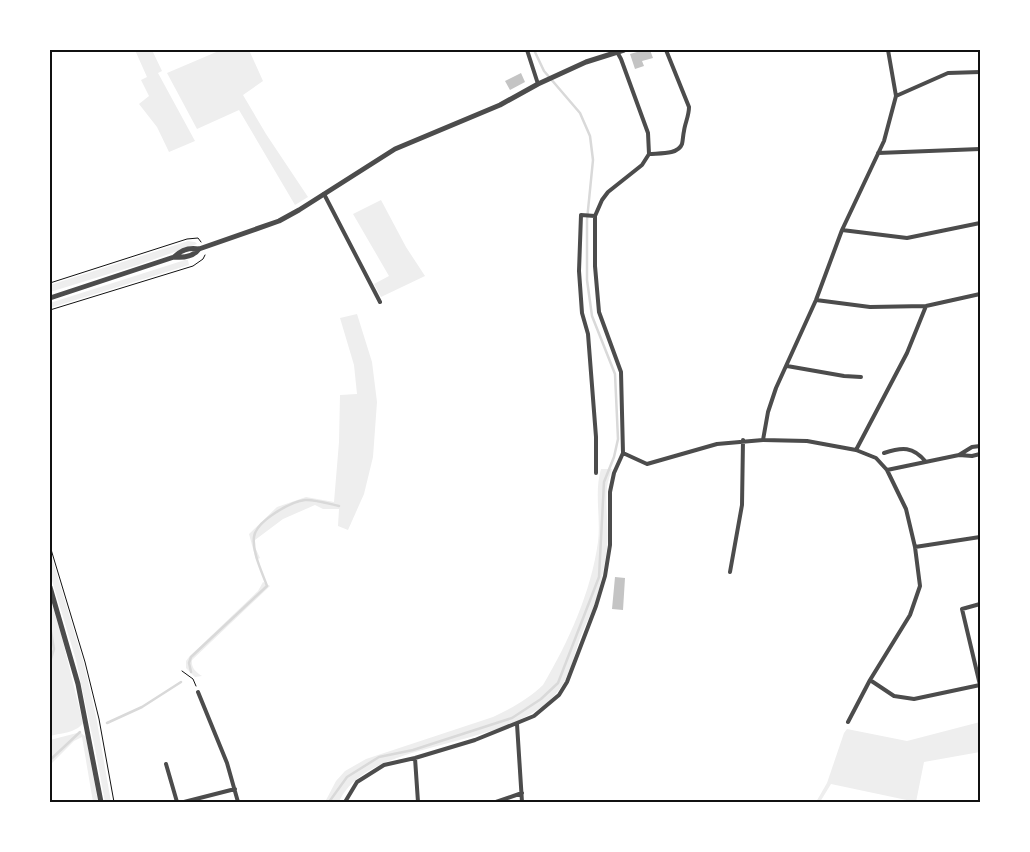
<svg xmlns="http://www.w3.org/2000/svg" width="1030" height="852" font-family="Helvetica,sans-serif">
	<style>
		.green { fill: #eee }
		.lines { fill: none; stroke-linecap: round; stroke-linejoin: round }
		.stream { stroke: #d9d9d9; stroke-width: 2.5 }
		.building { fill: #c4c4c4 }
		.path { stroke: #111; stroke-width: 1 }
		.minor { stroke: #4c4c4c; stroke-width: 4 }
		.tertiary { stroke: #4c4c4c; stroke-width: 5 }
		.neatline { fill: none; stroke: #111; stroke-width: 2 }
	</style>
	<rect width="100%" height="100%" fill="#fff"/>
	<!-- green -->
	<path class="green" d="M135 50H152L162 71 158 73 195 141 169 152 157 127 139 104 149 96 141 80 147 77Z
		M221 50H249L263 81 243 95 266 134 308 197 295 205 239 110 197 129 167 73Z
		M381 200 406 247 425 276 381 297 374 284 389 276 353 214Z
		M188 241 195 242 197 244 138 265 50 292V285Z
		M185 260H188L189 265 50 308V303Z
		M357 314 372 362 377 402 373 457 364 494 348 530 338 526 339 509H323L315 505 283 519 255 540 254 545 260 558 256 560 249 534 277 507 306 497 334 502 339 442 340 395 357 394 354 365 340 318Z
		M601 469H612C610 475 608 481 607 487 605 507 609 528 607 548 605 565 601 583 596 600 592 613 585 625 580 638 574 656 570 675 559 690 512 752 368 736 339 802H325L336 781 345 771 366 759 493 717C512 708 528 699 543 685 569 641 591 592 598 542 601 517 594 493 601 469Z
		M50 551 84 664 96 716 111 802H105L95 749 76 660 50 574Z
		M263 582 270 586 192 660C191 668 196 672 202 676L195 677 186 668V661L189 657 258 591Z
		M50 598 61 634 83 723C76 733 61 733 50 736Z
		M980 722V752L924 762 916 802 831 784 820 802H816L827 783 844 733 847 729 907 741Z
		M77 733H81L86 737 98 802H93L82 737 74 741 50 765V740Z"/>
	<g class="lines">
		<!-- stream -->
		<path class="stream" d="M50 626 54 649 50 662
			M191 672 189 663 191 657 267 586C262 572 252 552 254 537 256 521 290 502 305 500 313 499 330 504 339 506
			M107 723 142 707 181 682
			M50 760 80 732
			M329 802 347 777 379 757 413 750 512 718 541 699 558 683 599 577 604 482 614 457 618 439 615 374 592 316 587 280V220L593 160 590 136 580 113 544 71 534 50"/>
	</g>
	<!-- building -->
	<path class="building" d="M644 50H650L653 58 642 61 644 66 635 69 630 54Z
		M521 73 525 82 510 90 505 81Z
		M615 577 625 578 623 610 612 609Z"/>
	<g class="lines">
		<!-- path -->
		<path class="path" d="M50 283 187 239 198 238 201 242
			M50 310 193 266 203 259 205 255
			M50 546 85 662 99 719 114 802
			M182 671 193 679 196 686"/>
		<!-- minor -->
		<path class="minor" d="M527 50 538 84
			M888 50 896 96
			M878 153 980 149
			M649 154C659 153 678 155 682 144 683 140 683 135 684 131 685 123 689 116 689 107L666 50
			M324 194 380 302
			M595 216 581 215 579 271 582 313 588 334 596 437V473
			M842 230 907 238 980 223
			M816 300 870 307 926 306 980 294
			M787 366 844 376 861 377
			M763 440 768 412 776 388 816 300 842 230 884 141 896 96 948 73 980 72
			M856 450 907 353 926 306
			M623 453 647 464 717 444 763 440 807 441 856 450 876 458 887 470 906 509 915 547 920 586 910 615 870 680 848 722
			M884 453C902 447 913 446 926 462
			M959 455 972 447 980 446
			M887 470 959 455 972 456 980 454
			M915 547 980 537
			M730 572 742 505 743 440
			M870 680 894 696 914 699 980 685
			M980 685 962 609 980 604
			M198 692 227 763 238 802
			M517 724 522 802
			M415 758 418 802
			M166 764 177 802
			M184 802 235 789
			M345 802 357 782 384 765 415 758 475 740 534 716 559 695 567 682 596 606 605 576 610 545V492L614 473 623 453 621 372 599 312 595 266V216L602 200 608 192 642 165 649 154 648 133 621 59 616 50
			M496 802 522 793"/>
		<!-- tertiary -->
		<path class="tertiary" d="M174 257C181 250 189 247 199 249L279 221 299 210 395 149 500 105 538 84 586 62 624 50
			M50 298 174 257C184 258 193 257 199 249
			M50 587 78 684 101 802"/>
	</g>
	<!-- border -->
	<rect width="1030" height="852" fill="none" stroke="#ffffff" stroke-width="102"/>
	<rect x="51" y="51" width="928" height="750" class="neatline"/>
</svg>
